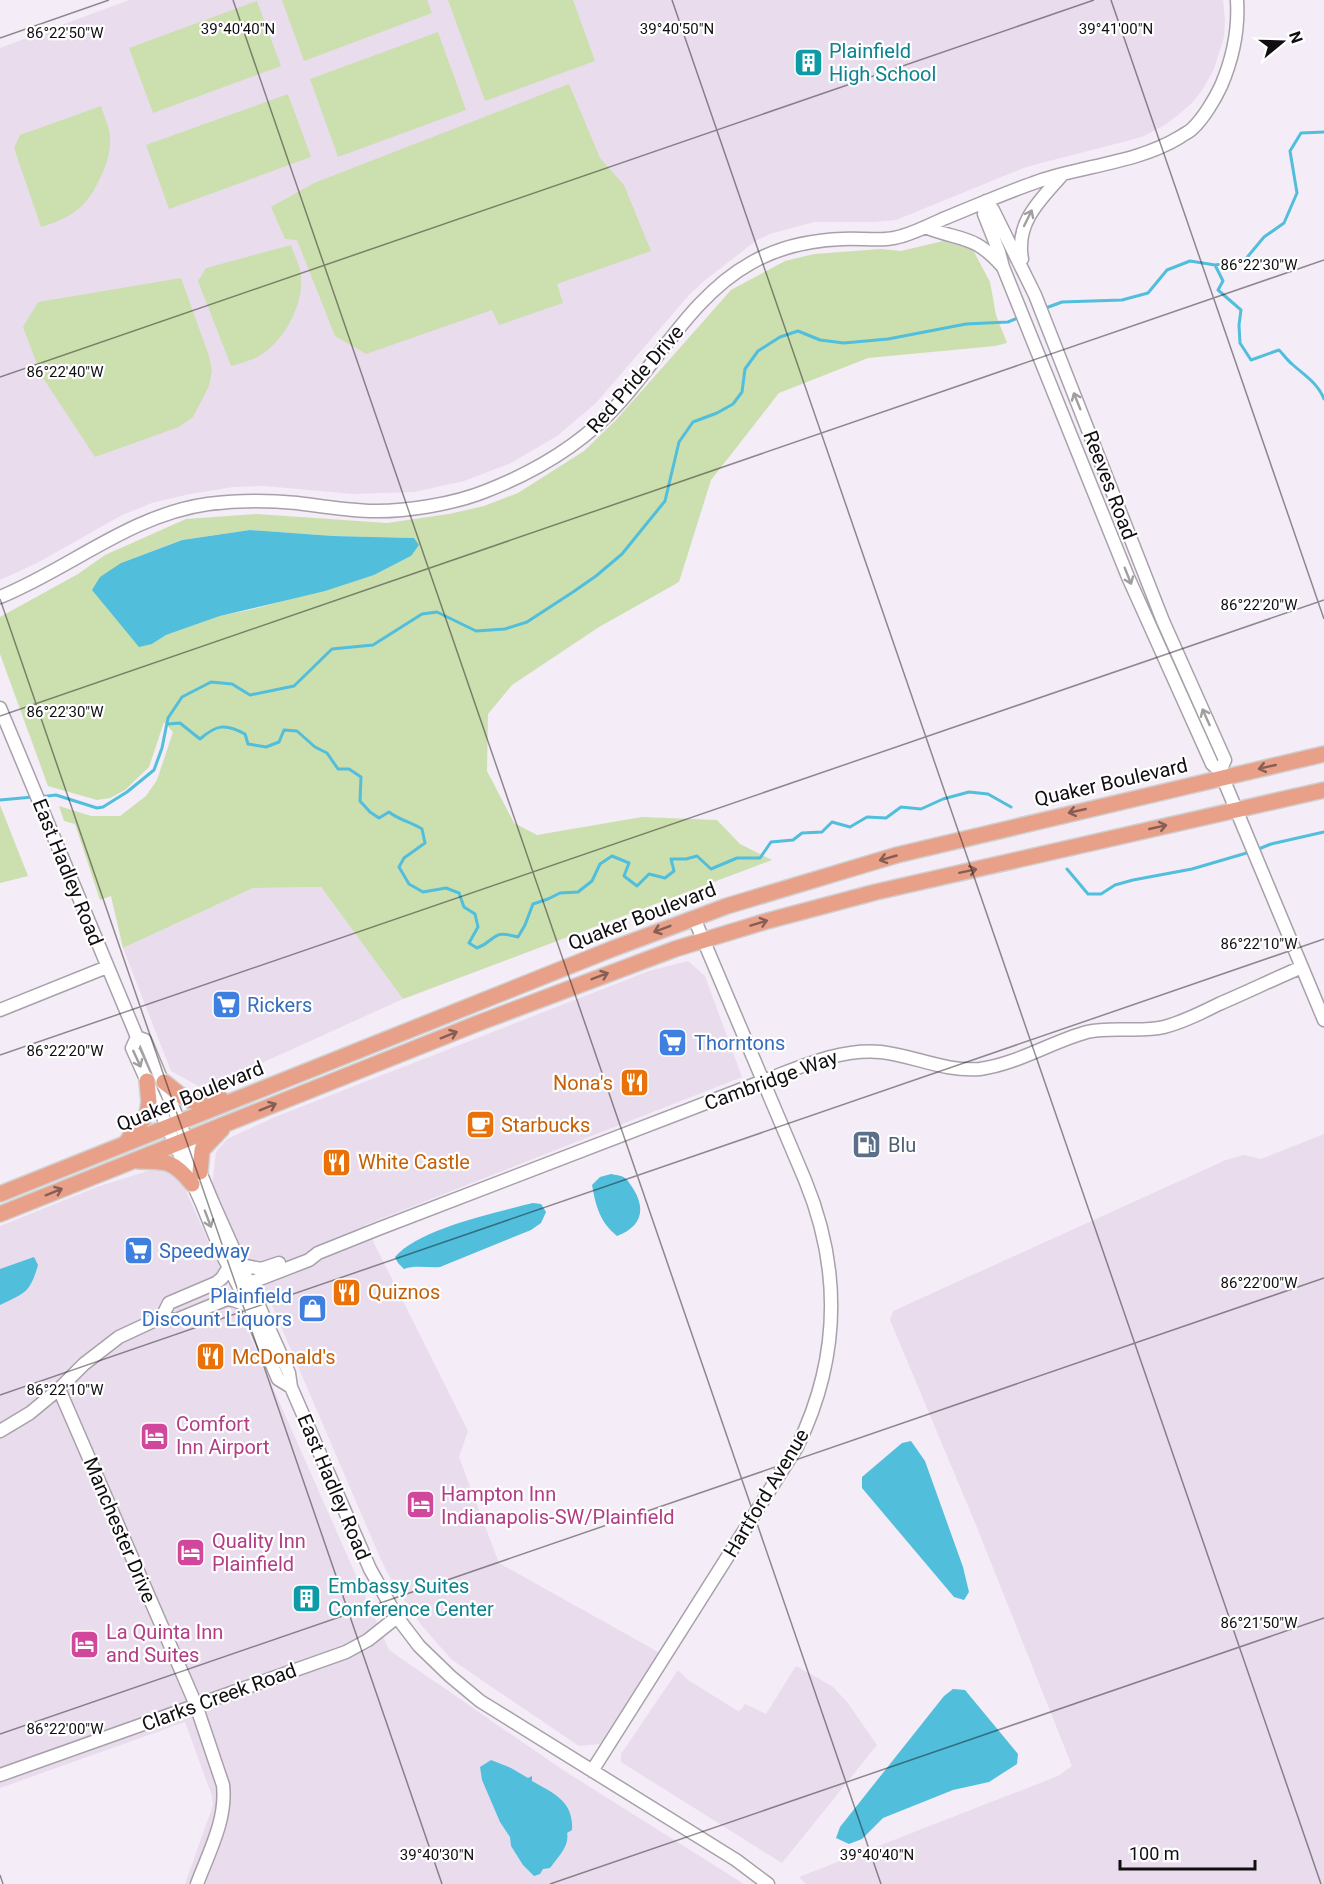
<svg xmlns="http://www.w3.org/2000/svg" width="1324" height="1884" font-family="Roboto,sans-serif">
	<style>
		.built { fill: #e9dded }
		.green { fill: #ccdfaf; fill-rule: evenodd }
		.water { fill: #51bedc }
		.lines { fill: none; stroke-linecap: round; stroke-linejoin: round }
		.stream { stroke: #51bedc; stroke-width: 3 }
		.minor-casing { stroke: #a8a1aa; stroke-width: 15 }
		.major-casing { stroke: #cfcfcf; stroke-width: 18 }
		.minor { stroke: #fff; stroke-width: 12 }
		.major { stroke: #e8a089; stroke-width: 15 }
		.oneway { stroke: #a09fa0 }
		.oneway2 { stroke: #875e53 }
		.ticks { fill: none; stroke: #110e11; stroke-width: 1.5; stroke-opacity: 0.45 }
		.labels { text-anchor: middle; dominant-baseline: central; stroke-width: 4.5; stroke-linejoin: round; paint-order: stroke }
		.culture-label { font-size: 20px; fill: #0d838f; stroke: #fff; text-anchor: start }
		.street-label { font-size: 20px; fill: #110e11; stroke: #fff }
		.shop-label { font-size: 20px; fill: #366cbe; stroke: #fff; text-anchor: start }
		.food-label { font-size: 20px; fill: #c56008; stroke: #fff; text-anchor: start }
		.service-label { font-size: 20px; fill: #4e5e75; stroke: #fff; text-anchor: start }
		.hotel-label { font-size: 20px; fill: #b23c85; stroke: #fff; text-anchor: start }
		.ticks-label { font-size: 15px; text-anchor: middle; fill: #110e11; stroke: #fff; stroke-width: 4.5; stroke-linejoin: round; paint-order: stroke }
	</style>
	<rect width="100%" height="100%" fill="#f4ecf6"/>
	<!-- built -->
	<path class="built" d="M129 0H1223L1225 20 1224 37 1214 69 1203 89 1191 104 1178 115 1165 125 1142 137 1026 167 896 220 874 222H814L770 234 757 240 704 281 689 295 596 403 557 436 511 463 464 481 414 492 353 494 264 486 234 487 190 494 152 503 122 515 39 562 0 580V48Z
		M321 887 403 999 204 1089 171 1071 123 948 253 888Z
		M688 961 705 976 742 1077 365 1225 468 1431 459 1457 499 1563 660 1653 600 1744 579 1746 452 1660 422 1626 395 1587 382 1562 267 1294 242 1258 212 1186 216 1152 227 1139 275 1117 649 971Z
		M1324 1134V1884H806L799 1877 1058 1776 1072 1766 976 1525 890 1320 893 1311 1226 1160 1244 1155 1261 1159Z
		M160 1167 179 1175 389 1650 563 1770 744 1884H185L213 1805 212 1796 185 1722 0 1788V1226L97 1187Z
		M796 1666 832 1686 847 1702 877 1745 782 1863 621 1762V1754L678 1670 688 1680 738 1711 741 1710 745 1704 766 1714Z"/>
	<!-- green -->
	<path class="green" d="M282 0H427L432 13 304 61Z
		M448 0H573L595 61 485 101Z
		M257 1 281 66 153 113 129 48Z
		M438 32 466 110 338 157 310 79Z
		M569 84 600 158 624 185 651 251 557 284 563 303 499 325 492 310 366 354 335 336 297 240 285 239 271 207 314 183Z
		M288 94 311 157 169 209 146 145Z
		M101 106C104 116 110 128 110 138 111 150 107 164 102 174 88 206 74 217 41 227L14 148 20 135Z
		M943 241 973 250 990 282 996 315 1007 343 995 346 868 358 779 393 711 480 679 582 599 627 512 685 488 714 487 771 514 823 537 835 642 817 717 820 740 844 772 860 403 999 321 887 253 888 123 948 111 896 100 900 75 824 64 821 59 806 91 816H120L146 796 157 780 173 732 164 722 149 767 125 790 110 798 97 800 48 786 0 654V617L78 574 105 555 186 519 257 514 387 523 449 514 484 506 518 493 584 451 616 420 731 290 785 261 814 254 881 249 901 251ZM250 530 333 536 414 538 411 556 374 575 258 608 220 616 166 635 152 644 121 563 181 540Z
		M291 245C294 255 301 267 301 277 304 306 281 348 253 359 246 362 238 364 231 366L198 281 206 268Z
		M181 278 209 356 212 371 209 386 193 417 179 427 95 457 41 375 23 327 38 302Z
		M0 805 28 876 0 883Z"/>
	<!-- water -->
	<path class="water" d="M250 530 333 536 414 538 419 545 411 556 374 575 325 591 220 616 166 635 152 644 139 647 92 590 100 577 121 563 182 540Z
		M611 1174C615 1175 621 1175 625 1178 629 1181 631 1186 634 1190 647 1212 639 1228 617 1236 600 1222 596 1207 592 1185L600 1177Z
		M533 1203 541 1204 546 1212 541 1223 531 1230 440 1267C428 1268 415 1265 404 1269L398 1263 395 1257C418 1229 497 1212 533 1203Z
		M34 1257 38 1265C30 1293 25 1293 0 1305V1269Z
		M911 1441 925 1461 963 1567 969 1592 964 1600 954 1597 862 1488V1477L902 1443Z
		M953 1689 965 1690 1018 1754 1017 1764 989 1782 953 1790 883 1818 862 1839 849 1844 836 1838 840 1827 944 1696Z
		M491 1760 511 1768 528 1778 532 1776V1781C553 1793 574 1801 572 1830L567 1833C570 1846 557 1858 550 1868L543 1869 540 1874 534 1876 523 1865 511 1846 510 1837 500 1822 482 1780 480 1767Z"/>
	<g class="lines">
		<!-- stream -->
		<path class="stream" d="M1215 265 1223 281 1218 290 1241 310 1239 325 1240 343 1251 360 1279 350C1283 354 1287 360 1292 364 1304 375 1318 383 1324 399
			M1043 309 1062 302 1122 300 1148 293 1167 270 1190 261 1215 265 1244 261 1264 237 1284 223 1297 193 1290 151 1301 133 1324 132
			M168 724 180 723 200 739C216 725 225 723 245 734L248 744 266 747 279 742 284 730 297 731 315 747 327 753 338 769H349L361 777 360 801 370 812 379 818 389 812C399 820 411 822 422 829L425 843 404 858 399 867 409 884 423 892 446 888 459 893 464 907 475 914 478 927 469 943 477 948C498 940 490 929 518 937L525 925 533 904 548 899 560 893 578 892 592 881 600 864 612 856 629 863 624 876 637 886 649 874 665 878 674 871 671 859H686L697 856 711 869 737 858H760L771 842 793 840 802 833 822 832 832 822 850 827 867 817 886 818 901 807 921 809 943 799 969 792 988 794 1011 807
			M39 797 56 795 97 808 103 807 127 792 154 770 162 748 168 718 182 697 211 682 232 684 250 695 294 686 332 649 373 645 422 614 437 612 476 631 505 629 527 622 573 592 596 576 622 554 665 501 679 442 693 422 717 413 733 404 742 392 745 369 758 351 780 337 798 331 820 340 844 343 888 339 966 324 1008 322 1020 317
			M0 800 33 797
			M1256 850 1271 844 1324 832
			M1067 869 1088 894H1101L1115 885 1133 880 1192 869 1250 852"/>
		<defs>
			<path id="minor" d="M986 201 984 214 999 252 1003 267 1128 577 1212 764 1220 771 1324 1020
				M986 201 993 210 1035 295 1163 621 1225 760 1220 771
				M925 227C960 241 974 234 1002 266
				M1022 259C1015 222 1041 199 1063 174
				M0 597C71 568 130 515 208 504 238 500 267 500 297 503 321 506 346 510 370 511 405 512 454 504 486 491 537 471 584 443 620 402 662 355 695 294 751 263 779 247 812 240 843 239 863 238 884 242 902 236 916 232 930 225 943 219 975 206 1007 192 1039 181 1086 165 1137 163 1180 137 1184 134 1189 132 1192 129 1203 119 1215 99 1221 86 1233 58 1239 31 1237 0
				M0 708 137 1037 145 1040 213 1203 289 1373 291 1387 370 1569 397 1617 419 1646 450 1676 480 1701 736 1860 768 1884
				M0 1010 107 967
				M137 1037 132 1048 202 1204 223 1256 239 1287 278 1379 291 1387
				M241 1265 261 1269 279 1263
				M239 1287 309 1260 318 1253 378 1229 763 1081C801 1067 840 1048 881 1052 915 1056 945 1072 980 1069 1017 1064 1051 1042 1087 1032 1113 1026 1139 1033 1164 1027 1183 1022 1201 1013 1219 1004 1247 992 1274 979 1302 967
				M162 1317 169 1303 216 1283 222 1278 229 1267
				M59 1389 196 1705 223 1785C227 1819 209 1852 197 1884
				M0 1431 30 1413 59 1389 84 1364 119 1337 162 1317 176 1320 227 1299 233 1300 247 1305
				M592 1771 797 1447C840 1359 842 1270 805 1180L694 918
				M0 1775 346 1652 368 1640 397 1617"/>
			<path id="major" d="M164 1082C190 1102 187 1105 221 1099
				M125 1144 147 1114 149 1102 147 1081
				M138 1161C167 1161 174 1161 192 1184
				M200 1172 202 1150 222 1129
				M0 1194 612 949 727 906 897 855 1324 754
				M0 1214 481 1022 675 949 767 921 876 892 1324 790"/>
		</defs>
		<!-- minor casing -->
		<use href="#minor" class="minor-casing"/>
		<!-- major casing -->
		<use href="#major" class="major-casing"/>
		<!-- minor -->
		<use href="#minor" class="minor"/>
		<!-- major -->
		<use href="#major" class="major"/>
	</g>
	<!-- one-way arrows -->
	<defs><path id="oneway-shaft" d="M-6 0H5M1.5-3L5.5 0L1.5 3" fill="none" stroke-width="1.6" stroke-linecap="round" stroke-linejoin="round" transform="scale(1.5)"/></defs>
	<g class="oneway">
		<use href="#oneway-shaft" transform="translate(1028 218) rotate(-64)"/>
		<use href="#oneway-shaft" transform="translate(1077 401) rotate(-112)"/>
		<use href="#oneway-shaft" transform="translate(1128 576) rotate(68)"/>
		<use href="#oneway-shaft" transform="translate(1206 717) rotate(-114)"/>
		<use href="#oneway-shaft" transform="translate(137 1059) rotate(65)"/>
		<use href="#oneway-shaft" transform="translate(208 1219) rotate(69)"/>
	</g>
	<g class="oneway2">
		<use href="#oneway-shaft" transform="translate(1267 767) rotate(167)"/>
		<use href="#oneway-shaft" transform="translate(1077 811) rotate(167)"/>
		<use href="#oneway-shaft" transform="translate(1158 827) rotate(-13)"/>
		<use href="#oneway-shaft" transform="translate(888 858) rotate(164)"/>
		<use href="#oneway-shaft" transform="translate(968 871) rotate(-12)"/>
		<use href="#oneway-shaft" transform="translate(759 923) rotate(-17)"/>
		<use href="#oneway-shaft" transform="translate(662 929) rotate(159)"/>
		<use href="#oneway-shaft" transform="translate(600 976) rotate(-21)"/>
		<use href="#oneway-shaft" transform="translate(449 1035) rotate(-22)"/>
		<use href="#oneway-shaft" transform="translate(268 1107) rotate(-22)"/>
		<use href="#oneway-shaft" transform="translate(54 1192) rotate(-22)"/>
	</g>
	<!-- ticks -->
	<path class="ticks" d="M233 0 881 1884M672 0 1321 1884M1111 0 1324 619M0 38 109 0M0 377 1094 0M0 599 442 1884M0 716 1324 260M0 1055 1324 600M0 1395 1324 939M0 1734 1324 1278M0 1875 3 1884M550 1884 1324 1618"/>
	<!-- icons -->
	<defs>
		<symbol id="building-square" viewBox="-11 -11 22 22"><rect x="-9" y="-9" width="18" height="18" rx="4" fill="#0f9aa8" stroke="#fff"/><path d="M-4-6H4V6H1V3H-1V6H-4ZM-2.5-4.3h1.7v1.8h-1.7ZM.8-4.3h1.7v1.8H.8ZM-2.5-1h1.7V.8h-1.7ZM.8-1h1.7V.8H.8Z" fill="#fff"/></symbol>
		<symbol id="supermarket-square" viewBox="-11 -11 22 22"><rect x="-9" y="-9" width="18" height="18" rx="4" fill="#3f7fe0" stroke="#fff"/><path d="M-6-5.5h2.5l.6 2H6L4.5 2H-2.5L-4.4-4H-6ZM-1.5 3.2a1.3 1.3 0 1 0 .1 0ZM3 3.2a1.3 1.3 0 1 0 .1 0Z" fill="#fff"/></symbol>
		<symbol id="restaurant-square" viewBox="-11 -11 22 22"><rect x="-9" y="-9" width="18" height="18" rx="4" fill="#e8710a" stroke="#fff"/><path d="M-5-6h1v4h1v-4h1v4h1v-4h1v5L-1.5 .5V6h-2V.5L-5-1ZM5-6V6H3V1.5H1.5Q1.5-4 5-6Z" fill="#fff"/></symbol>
		<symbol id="cafe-square" viewBox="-11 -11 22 22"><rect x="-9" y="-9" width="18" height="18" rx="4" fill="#e8710a" stroke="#fff"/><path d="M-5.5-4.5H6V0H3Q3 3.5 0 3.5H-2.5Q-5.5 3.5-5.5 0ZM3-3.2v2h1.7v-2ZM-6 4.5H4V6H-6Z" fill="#fff"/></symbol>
		<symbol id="fuel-square" viewBox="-11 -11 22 22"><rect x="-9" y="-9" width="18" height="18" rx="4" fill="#5c6f8a" stroke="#fff"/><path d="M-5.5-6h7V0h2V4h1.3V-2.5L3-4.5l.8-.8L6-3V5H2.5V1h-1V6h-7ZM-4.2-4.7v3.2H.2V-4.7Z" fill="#fff"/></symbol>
		<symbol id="shop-square" viewBox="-11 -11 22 22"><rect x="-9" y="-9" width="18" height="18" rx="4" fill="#3f7fe0" stroke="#fff"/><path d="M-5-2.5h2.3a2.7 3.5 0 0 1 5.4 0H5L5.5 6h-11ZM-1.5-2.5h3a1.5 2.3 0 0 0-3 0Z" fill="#fff"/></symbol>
		<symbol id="hotel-square" viewBox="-11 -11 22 22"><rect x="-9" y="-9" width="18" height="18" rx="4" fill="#d1479c" stroke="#fff"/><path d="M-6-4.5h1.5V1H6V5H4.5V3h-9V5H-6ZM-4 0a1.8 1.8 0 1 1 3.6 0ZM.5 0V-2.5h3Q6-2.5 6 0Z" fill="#fff"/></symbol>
	</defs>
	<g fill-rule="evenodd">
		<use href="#building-square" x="792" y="46" width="33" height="33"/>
		<use href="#supermarket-square" x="210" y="988" width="33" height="33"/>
		<use href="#supermarket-square" x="656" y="1026" width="33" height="33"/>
		<use href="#restaurant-square" x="618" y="1066" width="33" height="33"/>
		<use href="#cafe-square" x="464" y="1108" width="33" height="33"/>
		<use href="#fuel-square" x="850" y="1128" width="33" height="33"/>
		<use href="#restaurant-square" x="320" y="1146" width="33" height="33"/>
		<use href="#supermarket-square" x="122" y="1234" width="33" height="33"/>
		<use href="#restaurant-square" x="330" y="1276" width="33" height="33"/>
		<use href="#shop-square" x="296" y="1292" width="33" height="33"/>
		<use href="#restaurant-square" x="194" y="1340" width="33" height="33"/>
		<use href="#hotel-square" x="138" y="1420" width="33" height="33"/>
		<use href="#hotel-square" x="404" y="1488" width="33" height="33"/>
		<use href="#hotel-square" x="174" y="1536" width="33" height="33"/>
		<use href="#building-square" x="290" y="1582" width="33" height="33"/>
		<use href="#hotel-square" x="68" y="1628" width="33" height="33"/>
	</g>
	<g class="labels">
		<!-- culture labels -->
		<g class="culture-label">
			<text x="829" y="51">Plainfield<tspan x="829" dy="23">High School</tspan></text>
			<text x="328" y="1586">Embassy Suites<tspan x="328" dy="23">Conference Center</tspan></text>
		</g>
		<!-- street labels -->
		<g class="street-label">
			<text transform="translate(635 379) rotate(-49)">Red Pride Drive</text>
			<text transform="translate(1110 485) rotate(69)">Reeves Road</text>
			<text transform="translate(1111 782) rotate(-13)">Quaker Boulevard</text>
			<text transform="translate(68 872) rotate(68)">East Hadley Road</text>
			<text transform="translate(642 916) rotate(-21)">Quaker Boulevard</text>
			<text transform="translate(771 1080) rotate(-20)">Cambridge Way</text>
			<text transform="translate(190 1096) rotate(-22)">Quaker Boulevard</text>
			<text transform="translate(334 1487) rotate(67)">East Hadley Road</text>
			<text transform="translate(766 1493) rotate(-59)">Hartford Avenue</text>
			<text transform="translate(120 1530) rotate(67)">Manchester Drive</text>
			<text transform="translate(219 1697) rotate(-20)">Clarks Creek Road</text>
		</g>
		<!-- shop labels -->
		<g class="shop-label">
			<text x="247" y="1005">Rickers</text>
			<text x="694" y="1043">Thorntons</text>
			<text x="159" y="1251">Speedway</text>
			<text x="292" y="1296" text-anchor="end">Plainfield<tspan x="292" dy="23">Discount Liquors</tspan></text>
		</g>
		<!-- food labels -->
		<g class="food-label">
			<text x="613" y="1083" text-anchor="end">Nona's</text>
			<text x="501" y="1125">Starbucks</text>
			<text x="358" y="1162">White Castle</text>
			<text x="368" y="1292">Quiznos</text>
			<text x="232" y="1357">McDonald's</text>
		</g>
		<!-- service labels -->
		<g class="service-label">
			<text x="888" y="1145">Blu</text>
		</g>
		<!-- hotel labels -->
		<g class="hotel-label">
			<text x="176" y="1424">Comfort<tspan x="176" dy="23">Inn Airport</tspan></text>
			<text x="441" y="1494">Hampton Inn<tspan x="441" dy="23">Indianapolis-SW/Plainfield</tspan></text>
			<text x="212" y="1541">Quality Inn<tspan x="212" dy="23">Plainfield</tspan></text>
			<text x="106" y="1632">La Quinta Inn<tspan x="106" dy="23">and Suites</tspan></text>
		</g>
	</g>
	<g class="ticks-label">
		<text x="238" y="34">39°40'40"N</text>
		<text x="677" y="34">39°40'50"N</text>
		<text x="1116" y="34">39°41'00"N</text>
		<text x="65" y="38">86°22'50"W</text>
		<text x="1259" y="270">86°22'30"W</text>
		<text x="65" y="377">86°22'40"W</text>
		<text x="1259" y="610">86°22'20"W</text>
		<text x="65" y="717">86°22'30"W</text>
		<text x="1259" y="949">86°22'10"W</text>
		<text x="65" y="1056">86°22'20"W</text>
		<text x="1259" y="1288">86°22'00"W</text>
		<text x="65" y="1395">86°22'10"W</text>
		<text x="1259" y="1628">86°21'50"W</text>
		<text x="65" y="1734">86°22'00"W</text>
		<text x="437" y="1860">39°40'30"N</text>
		<text x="877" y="1860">39°40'40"N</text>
	</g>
	<!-- north arrow -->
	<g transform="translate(1282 42) rotate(71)" stroke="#ffffff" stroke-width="4.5" paint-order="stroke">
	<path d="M0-4.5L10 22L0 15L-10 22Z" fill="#110e11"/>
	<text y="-9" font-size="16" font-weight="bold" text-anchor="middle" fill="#110e11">N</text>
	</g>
	<!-- scale -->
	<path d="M1120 1860v9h135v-9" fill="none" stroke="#110e11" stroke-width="3"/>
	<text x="1129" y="1860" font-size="18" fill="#110e11" stroke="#ffffff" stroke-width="4.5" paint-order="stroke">100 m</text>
</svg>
